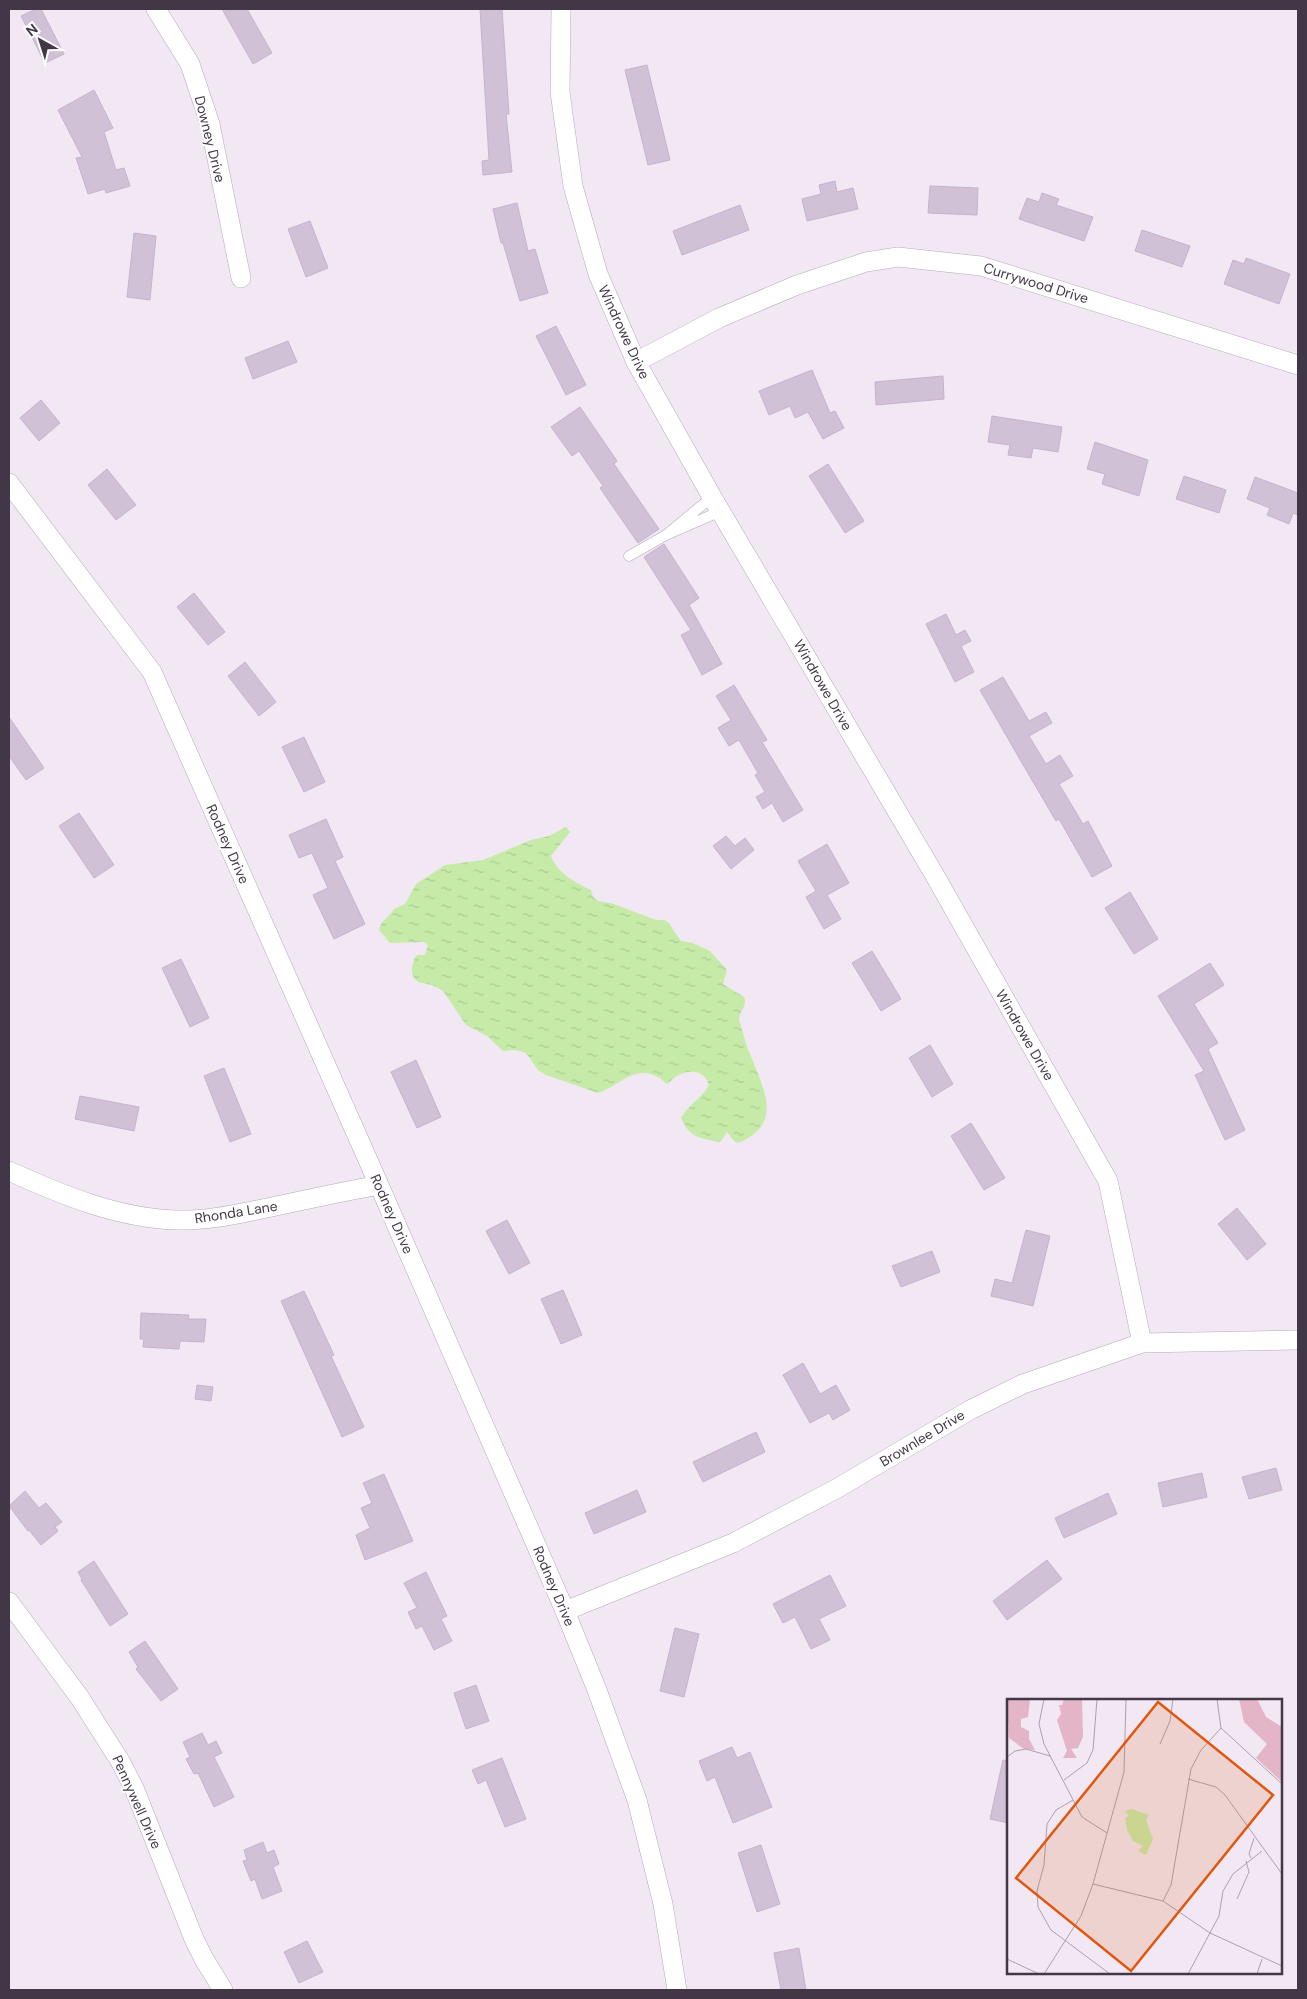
<svg xmlns="http://www.w3.org/2000/svg" width="1307" height="1999" font-family="'DM Sans',sans-serif">
	<style>
		.water { fill: url(#water-ripples) }
		.building { fill: #d1c1d7; stroke: #c7b2ce }
		.lines { fill: none; stroke-linecap: round; stroke-linejoin: round }
		.service-casing { stroke: #b7a8bb; stroke-width: 11 }
		.minor-casing { stroke: #b7a8bb; stroke-width: 20 }
		.service { stroke: #fff; stroke-width: 10 }
		.minor { stroke: #fff; stroke-width: 19 }
		.labels { text-anchor: middle; dominant-baseline: central; stroke-width: 4; stroke-linejoin: round; paint-order: stroke }
		.street-label { font-size: 14px; fill: #423746; stroke: #fff }
		.inset-road { fill: none; stroke: #aba1ae; stroke-width: 1 }
		.view { fill: #e0570f; fill-opacity: 0.15; stroke: #e0570f; stroke-width: 2.5 }
		.inset-edge { fill: none; stroke: #423746; stroke-width: 2.5 }
	</style>
	<defs>
		<pattern id="water-ripples" width="26" height="14" patternUnits="userSpaceOnUse" patternTransform="scale(1.25)"><rect width="26" height="14" fill="#c6eba9"/><path d="M2 4q2-2 4 0t4 0M15 11q2-2 4 0t4 0" fill="none" stroke="#abca93"/></pattern>
	</defs>
	<rect width="100%" height="100%" fill="#f1e8f3"/>
	<!-- water -->
	<path class="water" d="M566 827 570 832 551 856C558 874 575 882 591 890L593 897 598 901 614 904 656 920H664L668 922 681 941 693 943 710 951 727 970 723 984 744 997C748 1006 739 1011 739 1020 743 1031 745 1043 750 1054 763 1088 785 1124 738 1143L734 1141 727 1132 721 1141 718 1142C698 1137 690 1138 681 1118 688 1105 703 1097 709 1085 705 1070 689 1069 677 1076 673 1078 671 1081 668 1084 664 1083 662 1079 658 1077 633 1064 619 1087 598 1093L546 1075 538 1070 526 1053 516 1050 503 1051 487 1036 466 1025 443 991 432 985 418 982 414 978 412 973V967L415 957 418 955H425L428 945 424 942 390 943 379 930C380 921 389 918 394 909L405 904 416 884 445 865 483 860 531 840 549 836Z"/>
	<!-- building -->
	<path class="building" d="M36 9H41L64 54 45 63 21 16Z
		M222 9H247L272 53 253 64Z
		M480 9H502L509 114H506L512 172 483 175 482 161 489 160Z
		M647 65 670 160 648 165 625 70Z
		M94 90 113 128 104 132 116 170 124 168 130 186 106 193 105 189 88 194 76 158 82 157 58 110Z
		M835 181 837 192 853 188 858 209 807 221 802 199 821 194 819 185Z
		M930 186 978 188 977 215 928 213Z
		M1042 193 1059 199 1056 205 1093 217 1084 241 1019 219 1027 198 1039 202Z
		M517 203 528 251 535 249 548 293 520 301 503 243H501L493 209Z
		M740 205 749 230 682 255 673 231Z
		M310 221 328 268 306 277 288 229Z
		M1142 230 1190 246 1182 267 1135 251Z
		M134 233 156 236 150 300 127 297Z
		M1246 258 1290 274 1279 304 1224 284 1233 260 1244 264Z
		M556 326 586 385 566 395 536 336Z
		M288 341 297 362 253 379 245 358Z
		M812 370 830 413 835 411 844 428 823 439 808 412 795 418 790 406 769 415 759 391Z
		M943 376 944 399 876 405 875 382Z
		M41 400 60 423 39 441 20 418Z
		M580 407 617 461 614 464 659 529 638 543 600 488 603 486 579 451 572 456 551 427Z
		M992 416 1062 427 1058 452 1033 448 1031 458 1008 455 1010 445 988 442Z
		M1095 442 1148 460 1139 496 1102 484 1105 474 1087 469Z
		M828 464 864 521 845 533 809 476Z
		M107 469 136 505 116 520 88 485Z
		M1184 476 1226 490 1219 513 1176 499Z
		M1255 477 1298 493V515L1293 513 1289 524 1267 515 1270 508 1247 499Z
		M664 544 699 598 689 605 722 664 702 675 681 635 691 630 644 557Z
		M194 593 225 632 208 645 177 607Z
		M946 614 956 635 965 630 971 641 961 646 974 672 955 682 926 624Z
		M245 662 276 702 259 716 228 676Z
		M1003 677 1029 721 1046 712 1052 723 1029 736 1046 764 1060 755 1073 776 1059 784 1083 824 1088 821 1112 866 1092 877 1059 819 1056 821 1022 763 980 690Z
		M734 685 767 740 762 742 803 810 783 822 772 803 763 809 756 797 765 792 755 775 758 773 739 740 729 746 718 728 731 720 716 696Z
		M9 717 44 768 26 780 9 756Z
		M304 737 325 782 304 792 282 747Z
		M79 813 114 865 94 878 59 826Z
		M326 819 343 857 335 861 365 924 334 939 313 895 328 888 312 853 299 858 289 835Z
		M726 836 735 846 745 838 754 850 731 869 713 846Z
		M827 844 849 883 827 895 841 919 824 929 806 897 816 891 798 861Z
		M1130 892 1158 939 1134 954 1105 908Z
		M872 951 901 999 881 1011 852 963Z
		M181 959 209 1018 190 1027 162 968Z
		M1210 963 1224 985 1194 1004 1218 1043 1208 1049 1245 1130 1225 1140 1195 1075 1204 1071 1158 996Z
		M930 1045 953 1084 932 1097 909 1058Z
		M416 1060 441 1117 417 1128 391 1072Z
		M224 1068 251 1134 230 1142 204 1076Z
		M80 1096 139 1107 134 1131 75 1119Z
		M971 1123 1005 1178 984 1190 951 1136Z
		M1237 1208 1266 1244 1247 1260 1218 1224Z
		M507 1220 530 1263 509 1274 486 1231Z
		M1026 1230 1050 1236 1033 1306 991 1296 995 1279 1012 1283Z
		M932 1251 940 1272 901 1287 892 1266Z
		M563 1290 582 1335 561 1344 541 1299Z
		M304 1291 334 1355 331 1356 364 1427 342 1437 281 1301Z
		M141 1313 189 1315 188 1319H206L204 1342 180 1341 179 1349 143 1347 144 1339H140Z
		M803 1363 820 1394 836 1385 850 1410 833 1420 829 1413 810 1423 783 1375Z
		M197 1385 213 1387 211 1401 195 1399Z
		M756 1432 765 1452 703 1482 693 1462Z
		M1276 1468 1282 1490 1249 1499 1242 1477Z
		M1202 1473 1207 1497 1163 1507 1158 1483Z
		M384 1474 413 1541 365 1560 356 1535 370 1528 361 1508 372 1503 363 1483Z
		M637 1490 646 1512 594 1534 585 1513Z
		M25 1491 39 1508 46 1503 62 1522 55 1527 58 1531 41 1545 29 1530 28 1531 9 1506Z
		M1108 1493 1117 1514 1064 1538 1055 1518Z
		M1047 1560 1062 1579 1007 1620 993 1601Z
		M94 1561 128 1614 110 1626 81 1580 82 1579 78 1572Z
		M426 1572 447 1616 441 1619 452 1641 434 1650 422 1626 416 1629 408 1612 417 1608 404 1583Z
		M830 1575 846 1606 819 1619 830 1640 811 1649 795 1617 783 1623 773 1604Z
		M675 1628 699 1634 684 1697 660 1691Z
		M145 1641 178 1689 161 1701 136 1669 138 1667 129 1652Z
		M476 1685 489 1721 466 1729 454 1693Z
		M202 1733 208 1745 216 1741 222 1753 214 1757 234 1797 214 1807 198 1773 194 1774 186 1759 190 1757 183 1742Z
		M732 1747 737 1758 750 1752 772 1807 733 1823 715 1777 707 1781 699 1761Z
		M502 1758 526 1819 505 1827 486 1780 478 1784 472 1770Z
		M1003 1760 1008 1761V1823L990 1819Z
		M263 1842 267 1853 274 1850 279 1864 273 1867 282 1891 262 1899 255 1879 251 1881 243 1861 247 1860 244 1850Z
		M761 1845 780 1904 757 1912 738 1853Z
		M307 1941 323 1972 299 1983 284 1952Z
		M799 1948 806 1990H781L774 1953Z"/>
	<g class="lines">
		<defs>
			<path id="service" d="M712 497 666 535 721 511
				M629 556 666 535"/>
			<path id="minor" d="M156 9 190 64 210 124 241 278
				M561 9 560 92 573 186 598 274 636 362 712 497 934 874 1108 1181 1142 1343
				M636 362 719 318 797 285 866 262 898 257 981 266 1298 365
				M9 483 152 672 379 1185 565 1611 597 1690 637 1800 663 1904 677 1990
				M9 1171C62 1195 117 1218 176 1220 207 1221 237 1214 267 1208 304 1200 341 1192 379 1185
				M9 1602 80 1698 120 1761 134 1788 194 1939 204 1959 223 1990
				M565 1611 733 1543 836 1489 970 1410 1023 1384 1142 1343 1298 1340"/>
		</defs>
		<!-- service casing -->
		<use href="#service" class="service-casing"/>
		<!-- minor casing -->
		<use href="#minor" class="minor-casing"/>
		<!-- service -->
		<use href="#service" class="service"/>
		<!-- minor -->
		<use href="#minor" class="minor"/>
	</g>
	<g class="labels">
		<!-- street labels -->
		<g class="street-label">
			<text transform="translate(210 139) rotate(76)">Downey Drive</text>
			<text transform="translate(1036 283) rotate(17)">Currywood Drive</text>
			<text transform="translate(624 332) rotate(65)">Windrowe Drive</text>
			<text transform="translate(823 685) rotate(60)">Windrowe Drive</text>
			<text transform="translate(228 844) rotate(66)">Rodney Drive</text>
			<text transform="translate(1025 1035) rotate(60)">Windrowe Drive</text>
			<text transform="translate(236 1212) rotate(-9)">Rhonda Lane</text>
			<text transform="translate(392 1214) rotate(66)">Rodney Drive</text>
			<text transform="translate(922 1438) rotate(-31)">Brownlee Drive</text>
			<text transform="translate(554 1586) rotate(67)">Rodney Drive</text>
			<text transform="translate(137 1802) rotate(66)">Pennywell Drive</text>
		</g>
	</g>
	<!-- overview -->
	<g transform="translate(1007 1699)">
		<rect width="275" height="275" fill="#f1e8f3"/>
		<path d="M0 0H23L21 18 14 20V28L22 32V40L28 51 17 50 2 39ZM57 0H75L76 38 71 49 64 50 70 59H56L60 52 50 21 54 15 52 6H55ZM232 0H250L259 18 275 28V83L249 59 260 45 237 23Z" fill="#e4b4c7"/>
		<path d="M125 110 142 116 139 121 146 140 139 156 131 152 136 147 126 142 120 131 118 119 122 117 118 112Z" fill="#c6eba9"/>
		<path class="inset-road" d="M37 0 32 25 37 45 75 118 100 134M210 0 214 29 275 85M153 45 163 22 166 0M0 58 8 52 19 50 43 57M181 80 209 88 218 96 275 175M57 81 80 64 86 51 90 0M66 101 49 111 40 125 37 166 30 192 31 208 44 231 103 275M244 159 242 155 247 139M86 185 156 202 203 234 275 267M230 200 242 173 239 162M156 202 164 186 184 70 194 51 214 29M0 260 32 275M37 275 74 217 86 185 117 73 119 0M181 275 212 217 216 192 226 175 255 152M250 275 255 260"/>
		<path class="view" d="M151 3 266 96 124 272 9 179Z"/>
		<rect width="275" height="275" class="inset-edge"/>
	</g>
	<!-- border -->
	<rect width="1307" height="1999" fill="none" stroke="#423746" stroke-width="20"/>
	<!-- north arrow -->
	<g transform="translate(40 40) rotate(321)" stroke="#ffffff" stroke-width="4" paint-order="stroke">
	<path d="M0-4L9 19L0 12L-9 19Z" fill="#423746"/>
	<text y="-8" font-size="14" font-weight="bold" text-anchor="middle" fill="#423746">N</text>
	</g>
</svg>
